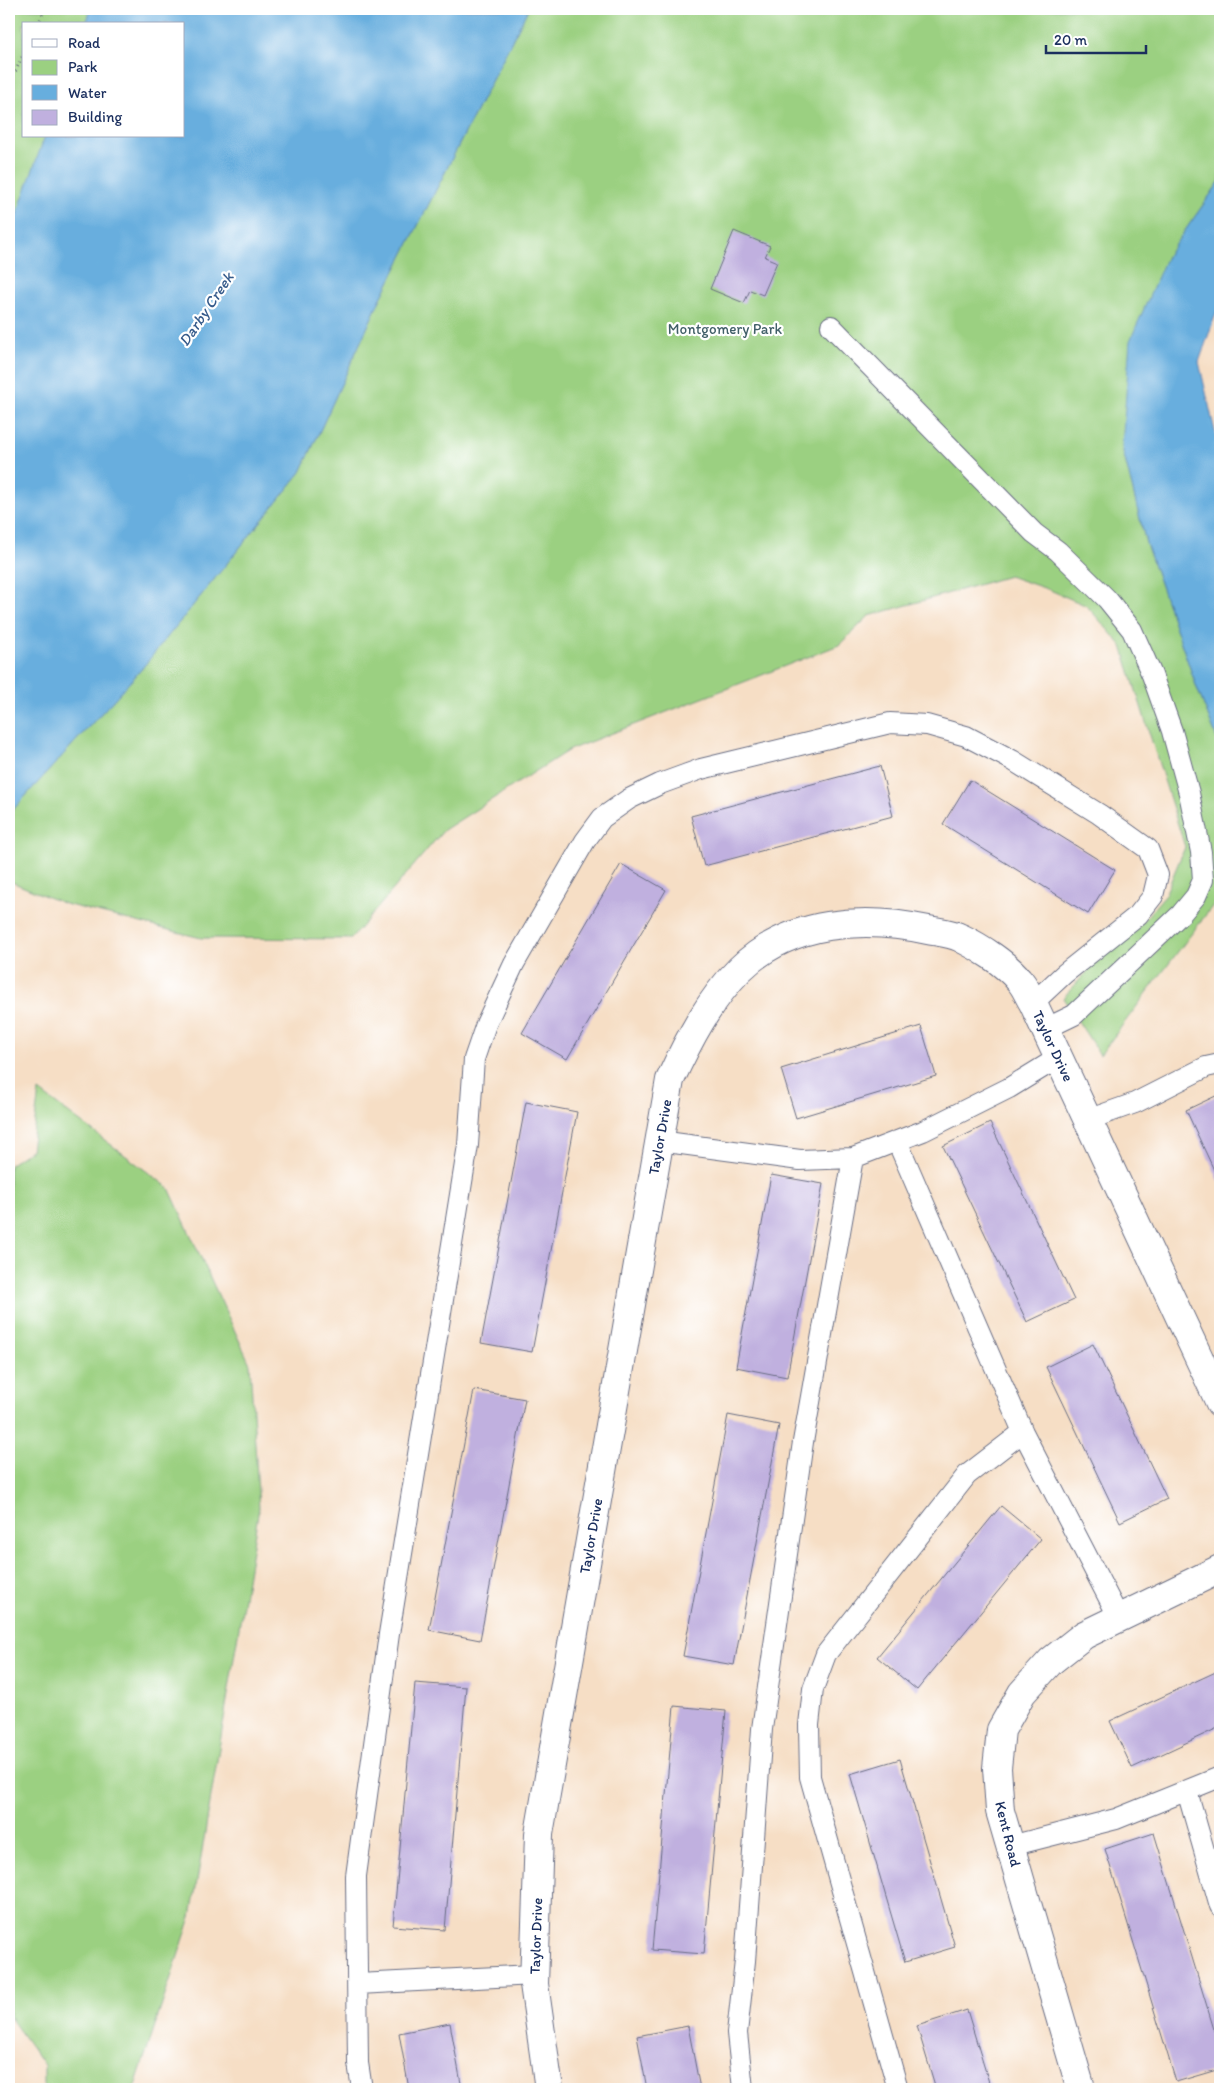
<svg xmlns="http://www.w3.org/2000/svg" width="1229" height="2098" font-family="Itim,sans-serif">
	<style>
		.green { fill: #9bd081; stroke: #5b8070 }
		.water { fill: #67aede; stroke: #416e9e }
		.building { fill: #c0b0df }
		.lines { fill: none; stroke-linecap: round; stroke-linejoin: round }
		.lane-casing { stroke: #686c82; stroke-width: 22 }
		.street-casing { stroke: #686c82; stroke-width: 30 }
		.path { stroke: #686c82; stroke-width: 3; stroke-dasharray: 1 4; stroke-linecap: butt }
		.lane { stroke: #fff; stroke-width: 20 }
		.street { stroke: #fff; stroke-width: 28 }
		.labels { text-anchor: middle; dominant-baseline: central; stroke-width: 4.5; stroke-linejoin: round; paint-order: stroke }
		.park-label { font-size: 15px; fill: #415f68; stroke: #fff }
		.street-label { font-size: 15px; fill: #1b2f5e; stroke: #fff }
		.water-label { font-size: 16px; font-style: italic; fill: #365b8b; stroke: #fff }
	</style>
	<rect width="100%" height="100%" fill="#fff"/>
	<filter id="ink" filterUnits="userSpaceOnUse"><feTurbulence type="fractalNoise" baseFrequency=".02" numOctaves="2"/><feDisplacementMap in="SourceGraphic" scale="10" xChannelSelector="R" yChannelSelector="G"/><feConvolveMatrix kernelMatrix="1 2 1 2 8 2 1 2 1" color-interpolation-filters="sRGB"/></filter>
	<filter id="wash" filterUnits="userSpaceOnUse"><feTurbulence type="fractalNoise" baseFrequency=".0096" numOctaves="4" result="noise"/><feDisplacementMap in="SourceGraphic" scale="20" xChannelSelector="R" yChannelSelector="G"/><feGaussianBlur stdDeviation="1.12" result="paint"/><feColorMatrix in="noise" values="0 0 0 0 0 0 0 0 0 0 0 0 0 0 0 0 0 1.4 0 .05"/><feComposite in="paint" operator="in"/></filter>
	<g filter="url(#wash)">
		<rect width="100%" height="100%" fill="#f6dec5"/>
		<!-- green -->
		<path class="green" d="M9 9H131L124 24H24V136H75L9 285Z
			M528 9H1220V181L1167 256 1122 447 1146 543 1197 688 1220 746V896L1100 1055 1063 998 1097 961 1137 928 1165 895 1185 847 1122 646 1087 606 1050 590 1009 576 869 616 839 645 569 750 444 830 351 939 201 938 65 904 9 881V814L139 672 301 472 378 304Z
			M39 1091 169 1188 250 1364 259 1508 191 1917 134 2089H44V2065L9 2016V1165L31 1150Z"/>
		<!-- water -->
		<path class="water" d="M91 9H528L378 304 301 472 139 672 9 814V230L14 222 45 136H184V24H86Z
			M1220 181V302L1199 362 1220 453V746L1197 688 1146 543 1122 447 1130 341 1167 256Z"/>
		<g id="blocks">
			<!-- building -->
			<path class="building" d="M734 231 770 246 765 257 777 262 763 295 750 290 744 303 710 289Z
				M880 766 893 816 704 866 691 816Z
				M970 780 1115 870 1088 914 943 824Z
				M621 864 666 890 567 1059 522 1033Z
				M921 1026 936 1076 796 1118 781 1069Z
				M1220 1094V1183L1186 1110Z
				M526 1102 577 1112 532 1352 481 1343Z
				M990 1123 1074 1300 1027 1322 943 1146Z
				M771 1175 823 1184 787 1377 736 1367Z
				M1093 1344 1167 1499 1120 1522 1046 1367Z
				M474 1390 525 1399 480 1640 429 1630Z
				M728 1415 779 1425 734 1665 683 1656Z
				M1001 1506 1041 1539 917 1690 877 1657Z
				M1220 1670V1727L1132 1768 1110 1721Z
				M415 1683 466 1687 445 1930 393 1926Z
				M674 1706 726 1711 704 1954 652 1950Z
				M900 1759 955 1947 905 1962 850 1774Z
				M1154 1833 1220 2049V2069L1176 2082 1105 1849Z
				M967 2010 991 2089H936L917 2026Z
				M450 2023 462 2089H409L399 2033Z
				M688 2026 700 2089H647L637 2036Z"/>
		</g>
	</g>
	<g filter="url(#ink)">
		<use href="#blocks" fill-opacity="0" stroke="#686c82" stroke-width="1"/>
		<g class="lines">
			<defs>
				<path id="lane" d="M831 326 1034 533 1058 551 1107 599 1132 630 1152 675 1172 731 1189 793 1201 852 1203 880 1196 896 1181 914 1123 969 1074 1015 1045 1029
					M1087 1120 1135 1103 1206 1067 1220 1064
					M659 1141 800 1160 853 1158 923 1131 1009 1088 1058 1058
					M897 1141 1023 1432 1119 1618
					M1187 1791 1220 1906
					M1010 1846 1116 1819 1220 1777
					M358 1984 534 1975
					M362 2089 358 2063 356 1876 389 1634 468 1145 474 1059 486 1024 514 964 585 841 602 818 629 799 660 784 701 769 890 723 927 725 966 736 1012 760 1099 814 1148 849 1158 875 1153 896 1138 915 1064 974 1033 1003
					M743 2089 737 2033 745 1961 762 1729 803 1442 853 1158
					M898 2089 810 1777 809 1725 813 1689 826 1654 967 1475 1023 1432"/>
				<path id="street" d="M549 2089 534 1984 539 1834 670 1080C688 1041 709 1000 740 969 790 920 864 916 928 930 938 932 952 933 961 938 980 947 1006 964 1019 980 1025 986 1028 995 1033 1003L1220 1403
					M1081 2089 1000 1811 997 1768 1001 1730 1022 1693 1051 1661 1084 1635 1220 1569"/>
			</defs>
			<!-- lane casing -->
			<use href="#lane" class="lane-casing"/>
			<!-- street casing -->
			<use href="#street" class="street-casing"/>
			<!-- path -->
			<path class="path" d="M38 24 45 9
				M9 85 24 53"/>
			<!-- lane -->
			<use href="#lane" class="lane"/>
			<!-- street -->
			<use href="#street" class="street"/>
		</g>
	</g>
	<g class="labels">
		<!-- park labels -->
		<g class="park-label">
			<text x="725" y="329">Montgomery Park</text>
		</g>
		<!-- street labels -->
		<g class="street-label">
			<text transform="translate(1053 1046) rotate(65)">Taylor Drive</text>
			<text transform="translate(660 1137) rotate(-80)">Taylor Drive</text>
			<text transform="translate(591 1536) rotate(-80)">Taylor Drive</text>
			<text transform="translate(1008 1834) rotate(76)">Kent Road</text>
			<text transform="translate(536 1936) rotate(-88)">Taylor Drive</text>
		</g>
		<!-- water labels -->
		<g class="water-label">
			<text transform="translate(206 309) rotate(-56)">Darby Creek</text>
		</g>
	</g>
	<!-- margin -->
	<rect width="1229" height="2098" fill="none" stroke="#fff" stroke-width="30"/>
	<!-- legend -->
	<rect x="22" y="22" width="162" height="115" fill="#ffffff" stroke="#a4acbf"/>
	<rect x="32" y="39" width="25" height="8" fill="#ffffff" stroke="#a4acbf"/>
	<text x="68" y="48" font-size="15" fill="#1b2f5e">Road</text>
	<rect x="32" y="60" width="25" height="15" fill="#9bd081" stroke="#a4acbf"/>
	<text x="68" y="72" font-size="15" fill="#1b2f5e">Park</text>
	<rect x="32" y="85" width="25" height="15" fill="#67aede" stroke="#a4acbf"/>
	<text x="68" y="98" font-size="15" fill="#1b2f5e">Water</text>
	<rect x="32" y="110" width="25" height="15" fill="#c0b0df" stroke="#a4acbf"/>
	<text x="68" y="122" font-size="15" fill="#1b2f5e">Building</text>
	<!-- scale -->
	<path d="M1046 45v8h100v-8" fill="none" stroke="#1b2f5e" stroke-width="2.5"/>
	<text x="1054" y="45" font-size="15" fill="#1b2f5e" stroke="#ffffff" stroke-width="4" paint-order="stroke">20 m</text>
</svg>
